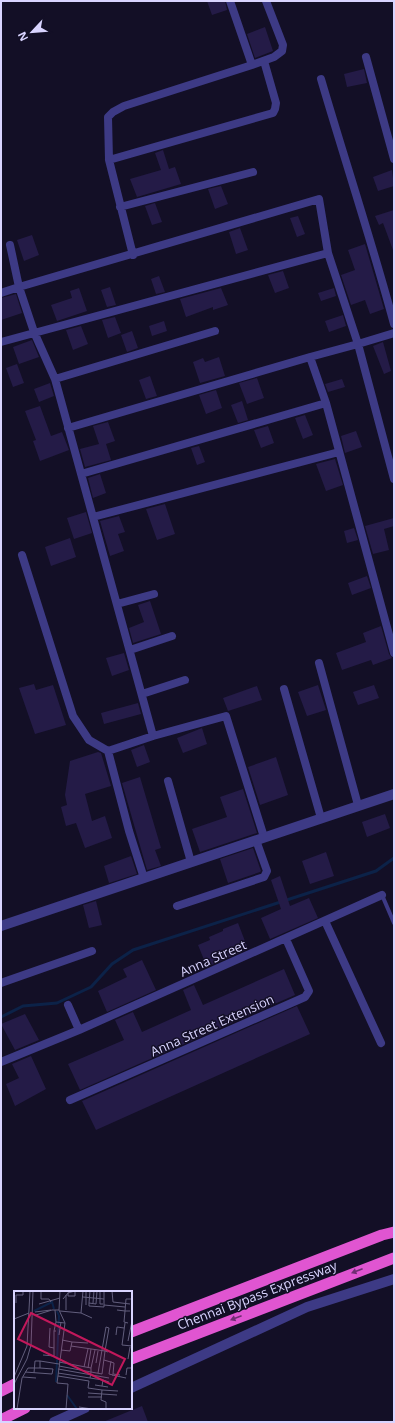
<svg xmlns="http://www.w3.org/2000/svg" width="395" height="1423" font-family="'Open Sans',sans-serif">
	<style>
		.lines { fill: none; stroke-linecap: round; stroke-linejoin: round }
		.stream { stroke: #0c2248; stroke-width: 3 }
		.building { fill: #241b47 }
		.service { stroke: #3d3a85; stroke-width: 4 }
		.minor { stroke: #3d3a85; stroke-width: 8 }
		.tertiary { stroke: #3d3a85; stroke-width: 10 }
		.trunk { stroke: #e055d1; stroke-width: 11 }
		.oneway { fill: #6f2e73 }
		.labels { text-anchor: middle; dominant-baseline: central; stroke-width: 3; stroke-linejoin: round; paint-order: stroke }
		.street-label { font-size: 13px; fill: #d9d4ff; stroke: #130f26 }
		.inset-river { fill: none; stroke: #0c2248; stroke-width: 2 }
		.inset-road { fill: none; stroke: #625e7d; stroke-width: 1 }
		.view { fill: #c2185b; fill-opacity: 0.15; stroke: #c2185b; stroke-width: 2 }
		.inset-edge { fill: none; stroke: #d9d4ff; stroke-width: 2 }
	</style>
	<rect width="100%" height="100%" fill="#130f26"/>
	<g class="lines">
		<!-- stream -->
		<path class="stream" d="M1 1017 23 1006 57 1003 91 987 112 964 133 950 376 871 394 858"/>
	</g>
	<!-- building -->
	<path class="building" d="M207 1H225L227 10 212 15Z
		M265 27 273 51 255 58 247 34Z
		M364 69 367 83 347 87 344 74Z
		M163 150 169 169 175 167 181 184 137 197 130 179 161 170 155 153Z
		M392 170 394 186 378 191 373 177Z
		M221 186 228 204 215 209 208 189Z
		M155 203 162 222 152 225 145 206Z
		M394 210V250H393L383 223 379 225 375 216Z
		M298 216 305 234 297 237 290 218Z
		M240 228 248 250 236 254 229 232Z
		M32 235 39 255 24 261 17 240Z
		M365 244 384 309 370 314 365 300 351 305 341 275 355 270 348 250Z
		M283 271 289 288 275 293 268 275Z
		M159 276 165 292 156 294 151 279Z
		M110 287 116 305 107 307 101 290Z
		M79 288 87 311 57 321 51 305 72 298 70 291Z
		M221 288 228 305 213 310V307L186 317 180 299Z
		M334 288 336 296 321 301 318 293Z
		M16 294 22 313 1 320V298Z
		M343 315 346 326 329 332 325 321Z
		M115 317 121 333 108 338 102 320Z
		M164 321 167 331 152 336 149 326Z
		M81 326 88 344 73 350 66 330Z
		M132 331 138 348 127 352 121 335Z
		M32 340 39 357 19 364 13 347Z
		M383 342 391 371 384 374 373 346Z
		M219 357 225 376 200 383 193 362 203 358 205 362Z
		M17 364 24 383 13 387 6 368Z
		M150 376 157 396 146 399 139 380Z
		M257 378 264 398 247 404 239 383Z
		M342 379 345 387 328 392 325 384Z
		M50 383 54 396 39 402 34 389Z
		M216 390 222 408 206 414 199 395Z
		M242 401 248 420 238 423 231 405Z
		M40 406 51 436 62 432 69 450 40 461 33 441 36 440 25 411Z
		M305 415 313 435 303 439 295 418Z
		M108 422 115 441 106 444 111 460 85 467 80 449 99 444 93 426Z
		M268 426 274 443 261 448 254 430Z
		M356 431 362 447 345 453 341 436Z
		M199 446 205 462 197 465 191 448Z
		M335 459 343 485 326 491 316 464Z
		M100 474 106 493 93 498 88 478Z
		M165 504 175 534 157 540 146 509Z
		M86 512 92 533 74 539 67 518Z
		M119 516 125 532 118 534 124 551 110 556 100 521Z
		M394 518V526L384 529 389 550 373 554 365 526Z
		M354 528 358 540 347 543 344 531Z
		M70 538 76 557 51 566 45 547Z
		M367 576 371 588 352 595 348 583Z
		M150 601 161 634 133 643 129 628 144 622 138 605Z
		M381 626 389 654 392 658 373 665 371 660 342 670 336 653 366 642 363 633Z
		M124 653 129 670 112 676 106 658Z
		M34 684 36 690 53 685 66 725 35 734 19 688Z
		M318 685 326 710 307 716 298 692Z
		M374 685 379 698 358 705 353 692Z
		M257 686 262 700 228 711 223 698Z
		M138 703 141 714 104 724 101 713Z
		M202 728 207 744 183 753 177 738Z
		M144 745 150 762 137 767 131 750Z
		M98 752 101 753 111 786 85 794 92 821 105 816 112 838 85 848 76 823 66 826 61 807 67 805 65 795 70 761Z
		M276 757 288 795 260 805 248 767Z
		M140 777 161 848 155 850 161 866 147 870 122 783Z
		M243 789 257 833 200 852 192 829 227 817 220 797Z
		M385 814 390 828 367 837 362 822Z
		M253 848 261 871 260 872 228 883 220 859Z
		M326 852 334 876 310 884 302 861Z
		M131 856 137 874 109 883 104 866Z
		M280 876 290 906 309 898 318 918 270 939 261 918 281 909 271 880Z
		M96 901 102 925 89 928 83 905Z
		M238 923 248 949 207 967 198 945 210 940 209 937 223 931V929Z
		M142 960 156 990 107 1012 98 991 127 977 123 969Z
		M284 969 295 995 80 1090 68 1064 124 1040 115 1020 133 1012 142 1032 191 1010 183 990 194 985 203 1005Z
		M297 1006 310 1034 96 1130 82 1101Z
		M25 1014 39 1040 15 1050 1 1024Z
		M31 1056 46 1089 15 1106 6 1084 19 1078 12 1064Z
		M142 1406 148 1422H103Z"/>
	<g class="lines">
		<!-- service -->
		<path class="service" d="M382 895 394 923"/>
		<!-- minor -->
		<path class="minor" d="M366 57 391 148 394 147
			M252 65 274 57 282 51 283 45 266 1
			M321 79C345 161 372 242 394 324
			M391 148 394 159
			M109 160 273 113 275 109 276 103 264 61
			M120 207 253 172
			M133 255 109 160 108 117 113 112 124 106 252 65 230 1
			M1 293 19 287 10 245
			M394 333 358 344 394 479
			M1 342 328 253
			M55 379 215 331
			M68 428 310 357
			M81 474 326 403
			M93 517 339 452
			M22 555 73 716 89 740 108 751
			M117 604 154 594
			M130 650 172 636
			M319 663 358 805
			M284 689 321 818
			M142 694 185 680
			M153 736 55 379 34 332 19 287 319 199 328 253 358 344 310 357 326 403 394 653
			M168 781 191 862
			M144 878 129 831 108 751 153 736 226 716 264 837
			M177 906 264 877 267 871 256 840
			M325 921 381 1043
			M1 983 92 951
			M68 1005 79 1030 382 895
			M1 1062 79 1030
			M70 1100 305 997 309 991 286 939"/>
		<!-- tertiary -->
		<path class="tertiary" d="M1 926 394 794
			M131 1388 307 1307 394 1279
			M54 1422 85 1408"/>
		<!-- trunk -->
		<path class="trunk" d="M131 1332 382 1235 394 1232
			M131 1359 394 1258
			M1 1391 15 1384
			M1 1420 25 1408"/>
	</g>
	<!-- one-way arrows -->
	<defs><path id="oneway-solid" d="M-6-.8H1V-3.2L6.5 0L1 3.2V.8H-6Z"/></defs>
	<g class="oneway">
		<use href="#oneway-solid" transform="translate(357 1271) rotate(159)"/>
		<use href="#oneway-solid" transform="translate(236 1318) rotate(159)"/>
	</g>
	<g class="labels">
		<!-- street labels -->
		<g class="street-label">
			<text transform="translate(213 958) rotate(-24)">Anna Street</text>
			<text transform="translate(212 1025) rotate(-24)">Anna Street Extension</text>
			<text transform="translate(257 1295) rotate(-21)">Chennai Bypass Expressway</text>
		</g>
	</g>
	<!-- overview -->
	<g transform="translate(14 1291)">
		<rect width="118" height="118" fill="#130f26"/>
		<path class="inset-river" d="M20 20 38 11 40 18M42 91 45 25 43 20M53 104 63 118"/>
		<path class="inset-road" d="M27 0V8H35L37 11M46 0 45 19 51 32 43 92 54 93 52 118M76 0 75 12 82 13 83 0M86 0V13H89M89 0H98L99 11 116 13M69 6 90 8V0M49 8 54 2 61 0V5H54V2L55 0M2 12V4H9V0M75 12V15L90 16V8M79 12 80 0M25 13 46 7M72 14V0M90 14 111 16M41 19 42 31M52 19V4M103 19 111 20 112 8H118M46 20 67 22 78 27M21 21 37 19M67 22 69 0M22 24 38 19H45M0 28 15 22M111 32 108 54 118 55M114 32 110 31 111 20H116M36 37 35 56 40 57M40 40 42 31 51 32M45 44 47 31M102 44 103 36 110 37M114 50 118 30M58 51 74 52M47 59 56 60 58 51 48 49M29 64 40 65V40H42M114 68 116 56M90 69 100 72 99 83 106 84M97 70 95 83 99 84M45 71 77 77V81L88 83 91 60 57 55M82 72 84 60M70 76 74 58M74 77 77 58M77 77 81 59M44 78 95 87M11 81 38 83 39 78 26 77M20 82 21 70H26M44 82 76 87 77 81 45 75M84 82 92 36 95 37 91 60 94 61M98 84 112 87M112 84 113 77H118M44 85 75 90 74 97 88 99 87 109 92 111V118M0 86 13 55 16 0M9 86 22 87M76 87 89 89M0 93 13 68 17 54 19 0M81 94 94 96M88 95 89 89 95 91M88 99 104 100M74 102 103 104M74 106H88M65 116 78 118M3 118 8 87 14 77H26V70L45 73"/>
		<path class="view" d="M17 22 111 68 98 94 4 48Z"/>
		<rect width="118" height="118" class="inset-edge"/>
	</g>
	<!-- border -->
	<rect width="395" height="1423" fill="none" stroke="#d9d4ff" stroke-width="4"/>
	<!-- north arrow -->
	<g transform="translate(32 32) rotate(244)" stroke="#130f26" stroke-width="3" paint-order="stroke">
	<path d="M0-3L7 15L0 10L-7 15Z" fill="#d9d4ff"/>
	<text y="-6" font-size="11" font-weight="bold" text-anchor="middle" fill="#d9d4ff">N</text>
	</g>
</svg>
